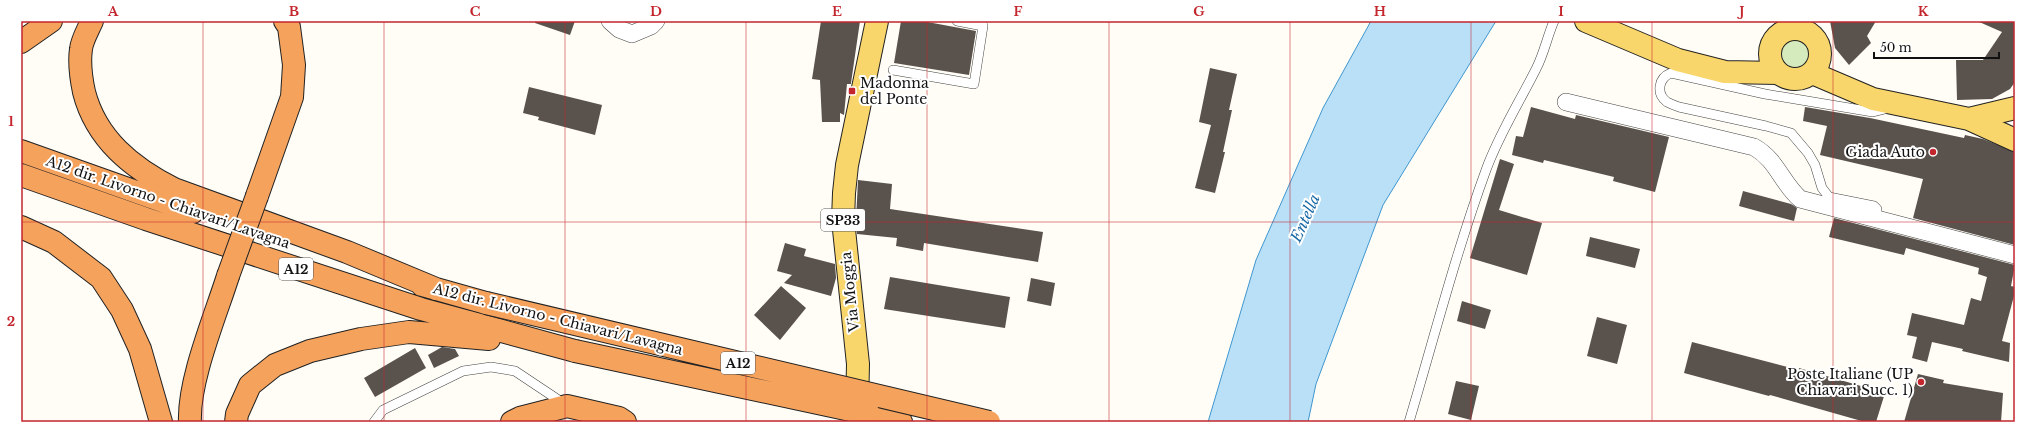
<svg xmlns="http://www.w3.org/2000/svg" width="2036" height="443" font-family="'Libre Baskerville',serif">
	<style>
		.green { fill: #d5ebbd }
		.water { fill: #b9e0f7; stroke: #3f96cf }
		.building { fill: #5a524d }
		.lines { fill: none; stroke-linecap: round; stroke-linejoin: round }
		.service-casing { stroke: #444; stroke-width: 10 }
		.minor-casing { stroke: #444; stroke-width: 18 }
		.primary-casing { stroke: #222; stroke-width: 24 }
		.motorway-casing { stroke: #222; stroke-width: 24 }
		.service { stroke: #fff; stroke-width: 9 }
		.minor { stroke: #fff; stroke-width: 17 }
		.primary { stroke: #f9d66b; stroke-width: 22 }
		.motorway { stroke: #f5a25d; stroke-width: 22 }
		.motorway-bridge-casing { stroke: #222; stroke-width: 24; stroke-linecap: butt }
		.motorway-bridge { stroke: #f5a25d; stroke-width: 22 }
		.grid { fill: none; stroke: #c4262e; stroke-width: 1; stroke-opacity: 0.55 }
		.poi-dot { fill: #c4262e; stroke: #fff; stroke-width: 1.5 }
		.labels { text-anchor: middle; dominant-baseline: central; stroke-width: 4; stroke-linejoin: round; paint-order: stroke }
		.shield { fill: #fff; stroke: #585858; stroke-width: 1 }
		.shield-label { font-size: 13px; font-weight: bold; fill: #111 }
		.poi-label { font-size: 14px; fill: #111; stroke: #fff; text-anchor: end }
		.street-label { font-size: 14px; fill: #111; stroke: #fff }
		.water-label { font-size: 15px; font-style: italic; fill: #1768a6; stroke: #fff }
		.neatline { fill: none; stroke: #c4262e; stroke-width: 1.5 }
		.grid-label { font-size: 13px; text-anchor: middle; font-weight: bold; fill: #c4262e }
	</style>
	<rect width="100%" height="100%" fill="#fffdf5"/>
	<!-- green -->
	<path class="green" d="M1778 54a17 17 0 1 1 34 0a17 17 0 1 1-34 0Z"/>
	<!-- water -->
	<path class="water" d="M1371 21H1496L1383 205 1316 384 1308 422H1208L1256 260 1323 108Z"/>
	<!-- building -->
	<path class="building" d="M535 21H575L570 35 535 23Z
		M821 21H860L851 83V84H847L844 115 840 113V122H822L820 80 812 79Z
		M901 21H922L976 31 969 75 894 63Z
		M1830 21H1876L1867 36 1871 43 1849 65 1835 48Z
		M1977 21H2015V82L2010 89 1992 99 1957 100 1956 60H1983L2002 32Z
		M1210 68 1237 74 1229 110H1232L1223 152H1225L1215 193 1195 188 1211 125 1199 122Z
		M529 87 602 105 595 135 538 120 539 117 523 113Z
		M1531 107 1575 119 1576 115 1669 137 1655 192 1613 181 1614 177 1544 160 1543 163 1512 155 1516 136 1523 137Z
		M1805 107 1870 118 1964 138 1965 135 1983 139 2015 152V245L1913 218 1923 179 1820 155 1827 126 1803 121Z
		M1500 159 1514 164 1499 210 1542 223 1527 275 1470 258Z
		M858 180 892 184 890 209 1043 232 1038 262 924 243 923 251 896 246 897 238 857 234 856 220Z
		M1743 191 1791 204 1797 208 1794 221 1739 206Z
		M1834 218 2015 265 2011 286 2015 287V292L2002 341 2010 343 2009 362 1962 351 1963 349 1932 342 1927 362 1912 358 1917 337 1907 335 1912 313 1964 325 1971 298 1981 301 1987 277 1978 274 1979 268 1906 248 1904 255 1829 237Z
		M1590 237 1640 249 1635 268 1586 256Z
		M785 243 806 249 804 256 835 264 836 278 831 296 784 283 792 275 777 271Z
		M890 277 1010 297 1005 328 884 309Z
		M1031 278 1055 283 1051 306 1027 301Z
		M781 286 806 308 780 340 754 315Z
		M1462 301 1491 310 1485 329 1457 321Z
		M1597 317 1627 325 1617 364 1587 356Z
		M1692 342 1799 370V368L1885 393 1876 422H1865L1770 395 1769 396 1684 373Z
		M442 347 455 349 459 356 434 368 428 355Z
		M415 348 426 368 375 397 364 378Z
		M1918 374 1944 380 1943 383 2003 393 2001 422H1904Z
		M1456 381 1479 386 1471 420 1448 414Z"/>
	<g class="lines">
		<defs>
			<path id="service" d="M893 70 974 84 983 26 957 21
				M1876 219 1877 209 1874 206 1829 197 1822 188 1815 165 1808 153 1791 133 1766 126 1679 107C1676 106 1671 104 1667 102 1656 94 1658 78 1671 73L1765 94 1873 112 1889 108
				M374 422 383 410 463 371 491 367 515 371 566 405
				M1409 422C1434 338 1456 252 1486 170 1499 134 1519 103 1536 69 1544 54 1547 37 1554 21"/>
			<path id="minor" d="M610 21 619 29 632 34 651 26 656 21
				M1566 102 1754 147C1777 160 1781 182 1800 199L2015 255"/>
			<path id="primary" d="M1586 21 1678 60 1725 72 1778 73
				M1770 54a25 25 0 1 1 50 0a25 25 0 1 1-50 0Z
				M1812 73 1873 99 1969 119 2015 140
				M1969 119 2015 108
				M857 409 858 364 843 220 844 193 847 165 877 21"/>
			<path id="motorway" d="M92 21C88 30 82 40 81 49 79 63 81 78 84 92 96 139 132 168 174 189L347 252 436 289
				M21 42 51 21
				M21 151 193 212
				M21 175 146 219 421 309 575 351
				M257 196 292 97 294 65 289 27 285 21
				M21 227 54 242 101 278 122 310 140 349 161 422
				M422 285 486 303
				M869 414 901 422
				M190 422C188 381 215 317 228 276
				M236 422 237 414 250 385 275 365 310 351 361 339 409 332 489 339
				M512 422 520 418 567 406 619 418 625 422"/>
		</defs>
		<!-- service casing -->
		<use href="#service" class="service-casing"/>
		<!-- minor casing -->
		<use href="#minor" class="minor-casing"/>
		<!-- primary casing -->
		<use href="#primary" class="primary-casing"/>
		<!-- motorway casing -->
		<use href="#motorway" class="motorway-casing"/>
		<!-- service -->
		<use href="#service" class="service"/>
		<!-- minor -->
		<use href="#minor" class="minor"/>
		<!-- primary -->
		<use href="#primary" class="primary"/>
		<!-- motorway -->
		<use href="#motorway" class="motorway"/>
		<defs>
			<path id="motorway-bridge" d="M228 276 257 196
				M486 303 989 422
				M575 351 869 414"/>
		</defs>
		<!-- motorway-bridge casing -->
		<use href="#motorway-bridge" class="motorway-bridge-casing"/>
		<!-- motorway-bridge -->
		<use href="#motorway-bridge" class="motorway-bridge"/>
	</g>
	<!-- grid -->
	<path class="grid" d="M203 21V422M384 21V422M565 21V422M746 21V422M927 21V422M1109 21V422M1290 21V422M1471 21V422M1652 21V422M1833 21V422M21 222H2015"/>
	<!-- markers -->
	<g class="poi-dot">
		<rect x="848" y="87" width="8" height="8" rx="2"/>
		<circle cx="1933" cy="152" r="4"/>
		<circle cx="1921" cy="382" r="4"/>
	</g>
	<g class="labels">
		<!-- shield labels -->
		<g class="shield">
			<rect x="821" y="209" width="44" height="22" rx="3"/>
			<rect x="279" y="258" width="34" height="22" rx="3"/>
			<rect x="721" y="352" width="34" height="22" rx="3"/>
		</g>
		<g class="shield-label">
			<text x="843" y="220">SP33</text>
			<text x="296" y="269">A12</text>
			<text x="738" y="363">A12</text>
		</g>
		<!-- poi labels -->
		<g class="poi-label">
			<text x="860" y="83" text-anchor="start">Madonna<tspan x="860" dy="16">del Ponte</tspan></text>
			<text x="1925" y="152">Giada Auto</text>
			<text x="1913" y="374">Poste Italiane (UP<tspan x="1913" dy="16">Chiavari Succ. 1)</tspan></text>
		</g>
		<!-- street labels -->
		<g class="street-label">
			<text transform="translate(168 202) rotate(19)">A12 dir. Livorno - Chiavari/Lavagna</text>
			<text transform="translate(850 292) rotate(-96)">Via Moggia</text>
			<text transform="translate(558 319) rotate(14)">A12 dir. Livorno - Chiavari/Lavagna</text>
		</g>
		<!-- water labels -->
		<g class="water-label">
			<text transform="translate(1305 218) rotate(-66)">Entella</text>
		</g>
	</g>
	<!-- border -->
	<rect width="2036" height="443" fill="none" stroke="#ffffff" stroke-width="44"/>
	<!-- scale -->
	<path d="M1874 52v6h125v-6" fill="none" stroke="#111111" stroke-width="2"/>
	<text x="1880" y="52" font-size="12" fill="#111111" stroke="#ffffff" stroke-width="3" paint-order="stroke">50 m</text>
	<rect x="22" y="22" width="1992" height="399" class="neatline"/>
	<g class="grid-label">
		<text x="113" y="16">A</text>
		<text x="294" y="16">B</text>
		<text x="475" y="16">C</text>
		<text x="656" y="16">D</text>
		<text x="837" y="16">E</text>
		<text x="1018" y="16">F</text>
		<text x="1199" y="16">G</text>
		<text x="1380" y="16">H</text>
		<text x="1561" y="16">I</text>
		<text x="1742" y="16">J</text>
		<text x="1923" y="16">K</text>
		<text x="11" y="126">1</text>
		<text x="11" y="326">2</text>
	</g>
</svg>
